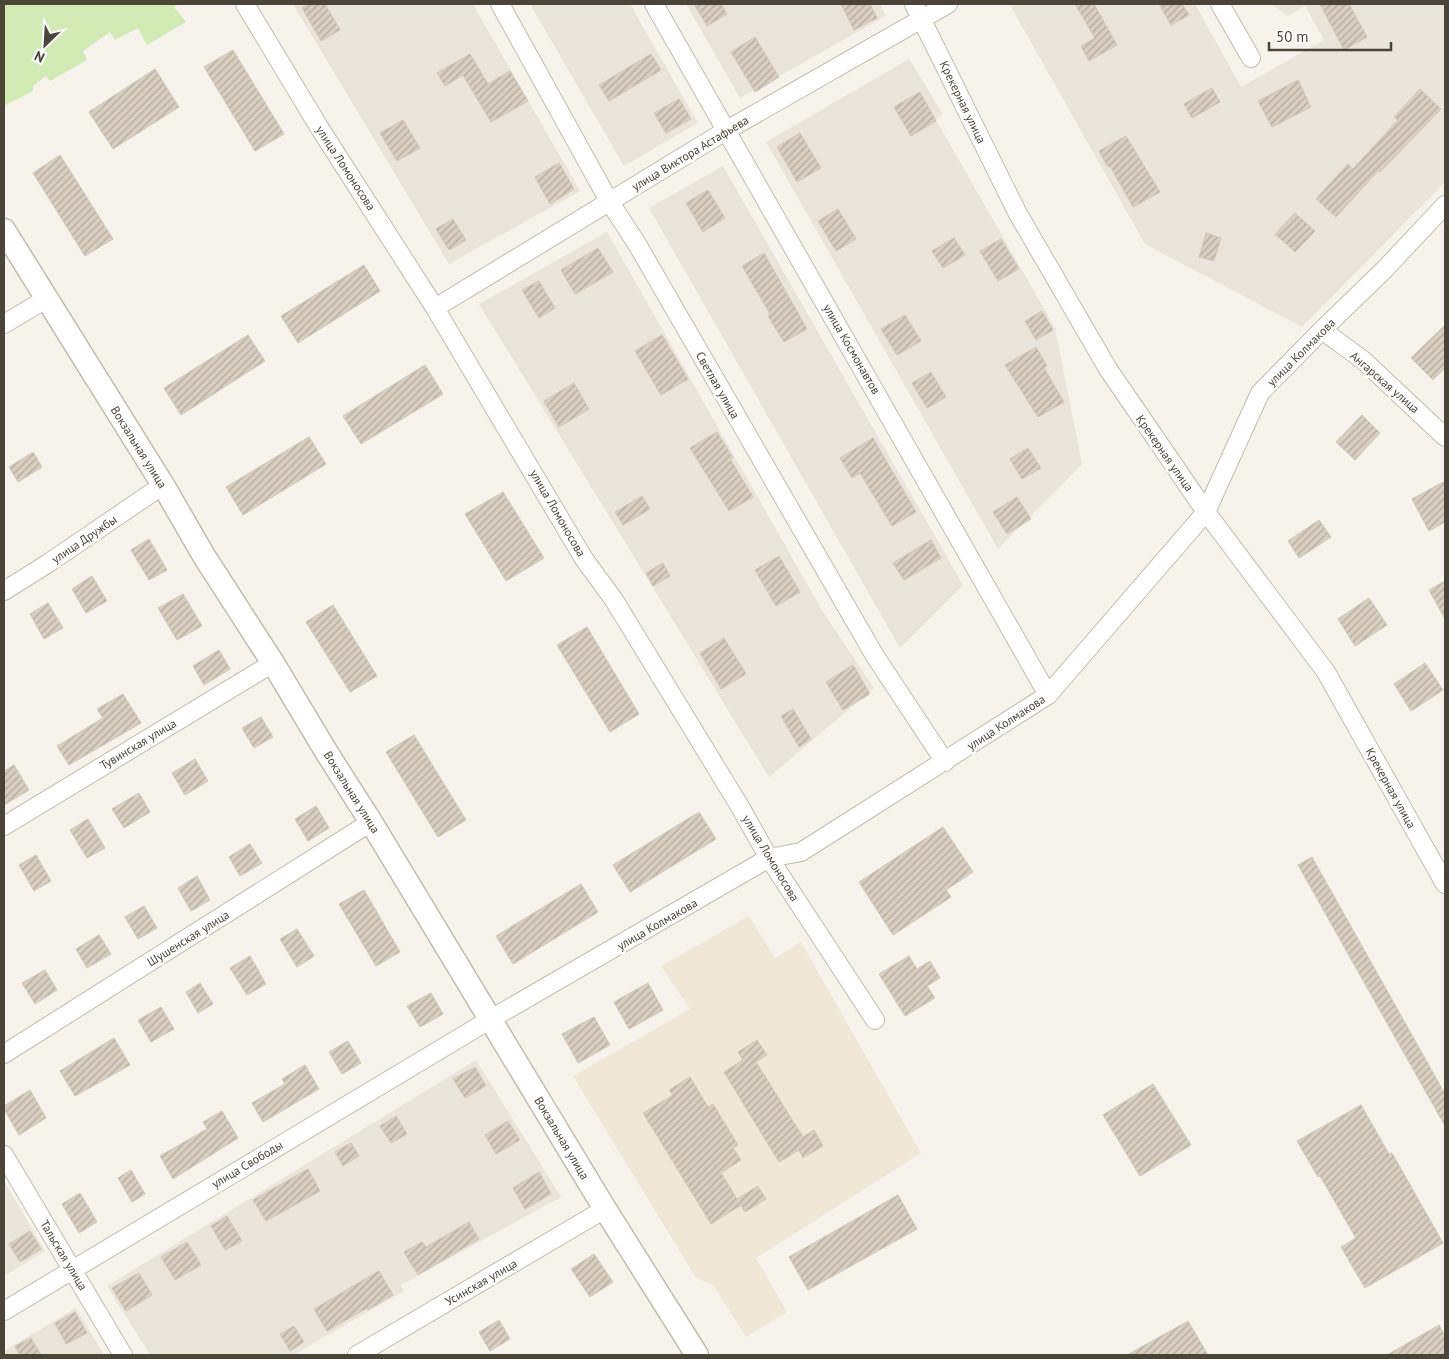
<svg xmlns="http://www.w3.org/2000/svg" width="1449" height="1359" font-family="'PT Sans',sans-serif">
	<style>
		.residential { fill: #eae5da }
		.education { fill: #efe8d6 }
		.green { fill: #d2eab5 }
		.building { fill: url(#building-hatch); stroke: #d3c7b4 }
		.lines { fill: none; stroke-linecap: round; stroke-linejoin: round }
		.minor-casing { stroke: #c2bbae; stroke-width: 20 }
		.tertiary-casing { stroke: #c2bbae; stroke-width: 25 }
		.minor { stroke: #fff; stroke-width: 18 }
		.tertiary { stroke: #fff; stroke-width: 22 }
		.labels { text-anchor: middle; dominant-baseline: central; stroke-width: 5; stroke-linejoin: round; paint-order: stroke }
		.street-label { font-size: 12px; fill: #4b4439; stroke: #fff }
	</style>
	<defs>
		<pattern id="building-hatch" width="6" height="6" patternUnits="userSpaceOnUse" patternTransform="scale(1.25)"><rect width="6" height="6" fill="#d8cfc1"/><path d="M-1 1l2-2M0 6l6-6M5 7l2-2" fill="none" stroke="#b1aa9e"/></pattern>
	</defs>
	<rect width="100%" height="100%" fill="#f6f3ec"/>
	<!-- residential -->
	<path class="residential" d="M293 4H473L580 191 449 264Z
		M530 4H630L698 123 624 166Z
		M686 4H880L886 16 740 98Z
		M1017 4H1195L1241 87 1324 40 1305 6 1288 16 1271 4H1445V182L1302 327 1145 244 1011 7Z
		M909 59 943 114 936 120 1055 328 1082 464 998 549 766 142Z
		M723 166 963 585 900 648 649 208Z
		M607 232 823 612 874 688 769 777 479 304Z
		M476 1060 561 1197 401 1285 404 1291 293 1355H150L107 1286Z
		M4 1181 45 1251 4 1276Z
		M76 1308 104 1355H4V1351Z"/>
	<!-- education -->
	<path class="education" d="M749 916 775 958 801 942 921 1153 756 1258 787 1312 746 1337 713 1285 696 1278 573 1076 690 1009 661 966Z"/>
	<!-- green -->
	<path class="green" d="M4 4H179L174 7 186 22 147 45 138 28 115 40 110 32 83 51 87 60 50 81 46 76 33 86V91L4 106Z"/>
	<!-- building -->
	<path class="building" d="M309 4H325L340 30 321 41 302 8Z
		M694 4H721L727 14 707 26Z
		M841 4H870L877 18 854 30Z
		M1075 4H1094L1117 45 1089 61 1081 46 1095 38Z
		M1159 4H1182L1189 15 1171 25Z
		M1320 4H1349L1367 37 1344 50Z
		M755 37 779 77 755 92 731 52Z
		M233 50 284 134 255 151 204 67Z
		M470 54 488 84 510 71 528 101 491 122 463 75 445 86 437 73Z
		M651 54 661 70 609 101 599 85Z
		M155 69 179 107 113 149 89 112Z
		M1298 80 1311 107 1272 127 1258 101Z
		M1212 88 1220 102 1192 118 1184 104Z
		M1420 89 1441 109 1380 172 1378 171 1336 217 1316 199 1348 164 1353 169 1398 120 1394 117Z
		M920 92 936 121 911 136 894 107Z
		M679 99 691 119 666 133 654 113Z
		M403 120 420 148 397 161 380 133Z
		M800 133 821 168 797 182 777 147Z
		M1126 136 1160 192 1133 207 1110 166 1108 167 1099 151Z
		M60 155 113 239 85 256 33 173Z
		M559 163 574 189 550 204 535 177Z
		M708 190 725 218 703 232 686 203Z
		M838 209 856 239 836 251 818 221Z
		M1295 213 1315 231 1295 252 1275 234Z
		M453 219 466 240 449 250 436 229Z
		M1206 233 1221 238 1214 261 1199 257Z
		M954 238 965 255 943 268 932 251Z
		M1001 239 1019 269 998 281 980 251Z
		M598 248 613 272 575 294 561 270Z
		M764 253 807 329 784 342 768 316 770 314 742 266Z
		M364 265 380 291 298 343 281 316Z
		M539 281 555 308 539 318 522 290Z
		M1042 311 1053 330 1036 340 1025 321Z
		M905 315 921 341 897 355 881 329Z
		M1445 325V368L1433 380 1411 358Z
		M248 335 265 361 181 415 164 388Z
		M662 335 688 379 661 395 635 351Z
		M1036 347 1047 366 1044 368 1064 402 1038 417 1005 365Z
		M425 365 443 394 361 444 343 416Z
		M931 372 946 397 927 408 912 383Z
		M574 383 589 409 559 427 544 401Z
		M1362 415 1380 433 1355 460 1336 442Z
		M717 432 733 458 730 459 753 497 729 511 690 448Z
		M309 437 326 464 243 515 226 487Z
		M873 438 916 512 892 526 860 473 852 478 840 458Z
		M1028 448 1041 468 1022 479 1010 459Z
		M33 452 42 467 18 482 9 467Z
		M1445 481V522L1429 531 1412 499Z
		M503 492 544 558 506 581 465 514Z
		M642 496 650 509 623 525 615 512Z
		M1017 497 1031 519 1007 534 993 512Z
		M1319 520 1331 537 1299 558 1288 541Z
		M149 539 167 570 149 580 131 550Z
		M931 540 941 558 904 580 893 563Z
		M779 556 800 592 776 606 755 570Z
		M663 563 670 576 653 586 646 573Z
		M92 576 107 601 86 613 72 589Z
		M1445 581V619L1429 590Z
		M183 594 202 626 177 640 158 608Z
		M1369 598 1387 625 1355 646 1338 619Z
		M48 603 63 628 44 639 30 614Z
		M333 605 377 676 350 692 306 622Z
		M587 627 639 714 610 732 557 645Z
		M724 638 746 674 721 689 700 653Z
		M219 650 230 669 204 685 193 666Z
		M1425 663 1443 690 1411 711 1394 684Z
		M853 665 870 694 843 710 826 682Z
		M123 694 141 723 69 765 57 746 103 718 97 709Z
		M793 709 811 739 799 747 781 716Z
		M261 717 273 737 254 748 242 728Z
		M414 735 466 820 438 837 386 752Z
		M195 759 208 781 185 795 172 773Z
		M14 765 29 790 4 805V771Z
		M139 793 150 812 124 828 112 809Z
		M316 806 329 828 308 841 295 819Z
		M699 812 716 839 630 892 613 865Z
		M88 819 105 848 87 858 70 830Z
		M943 827 973 872 946 890 951 897 893 935 859 882Z
		M250 844 262 863 240 876 229 857Z
		M36 855 51 881 34 891 19 865Z
		M1312 857 1445 1094V1126L1298 865Z
		M197 876 210 900 191 911 178 888Z
		M581 884 598 912 513 964 496 936Z
		M364 890 400 952 376 966 339 904Z
		M144 906 157 928 138 939 125 917Z
		M297 929 314 956 297 967 280 939Z
		M99 935 111 954 87 968 76 949Z
		M250 956 266 984 247 995 230 968Z
		M909 956 917 969 930 961 940 978 927 986 935 998 905 1016 879 974Z
		M45 970 57 990 35 1004 22 983Z
		M200 983 213 1004 198 1013 186 992Z
		M648 983 663 1010 629 1029 614 1002Z
		M431 993 443 1014 420 1027 407 1006Z
		M161 1007 174 1029 151 1042 138 1020Z
		M594 1017 610 1045 578 1063 562 1034Z
		M114 1038 130 1065 75 1096 60 1071Z
		M757 1040 767 1055 756 1062 803 1137 814 1130 823 1146 803 1158 799 1150 779 1162 724 1072 743 1060 738 1052Z
		M348 1041 361 1063 342 1074 329 1052Z
		M305 1065 319 1089 263 1122 252 1103 285 1084 282 1079Z
		M475 1067 486 1086 465 1098 453 1079Z
		M690 1077 708 1107 713 1104 738 1145 733 1148 741 1160 721 1173 737 1199 758 1186 766 1199 745 1212 741 1205 711 1224 643 1113 673 1095 669 1090Z
		M1153 1084 1191 1145 1140 1176 1103 1115Z
		M30 1090 46 1118 19 1135 4 1109V1106Z
		M1361 1105 1389 1154 1392 1153 1443 1243 1365 1288 1341 1247 1356 1238 1320 1176 1318 1177 1297 1141Z
		M222 1111 238 1138 173 1179 160 1156 207 1129 203 1122Z
		M396 1116 407 1134 391 1143 380 1126Z
		M508 1121 520 1140 496 1154 485 1135Z
		M351 1143 359 1156 343 1166 335 1152Z
		M308 1169 320 1191 266 1221 253 1200Z
		M131 1170 145 1194 132 1202 118 1178Z
		M539 1172 551 1194 525 1209 513 1188Z
		M80 1193 97 1222 79 1233 62 1204Z
		M898 1195 917 1229 808 1290 789 1257Z
		M227 1216 242 1241 225 1250 211 1226Z
		M469 1222 479 1239 418 1275 404 1252 422 1242 426 1247Z
		M30 1231 41 1249 20 1262 9 1244Z
		M187 1242 201 1265 175 1280 161 1257Z
		M594 1254 613 1282 590 1297 571 1269Z
		M379 1271 393 1295 368 1310 367 1308 327 1331 314 1309Z
		M139 1273 152 1295 126 1311 112 1288Z
		M75 1312 87 1333 66 1344 55 1323Z
		M499 1320 510 1339 490 1351 479 1332Z
		M1188 1321 1208 1355H1127Z
		M1439 1325 1445 1336V1355H1387Z
		M294 1326 304 1342 290 1351 280 1334Z
		M31 1338 41 1355H20L15 1346Z"/>
	<g class="lines">
		<defs>
			<path id="minor" d="M245 4 319 127 435 308 584 559 614 600 739 805 769 858 875 1020
				M500 4 609 201 637 244 875 656 945 762
				M654 4 1048 695
				M914 4 1017 212 1108 369 1206 512 1326 672 1445 884
				M1220 4 1251 58
				M435 308 727 130 948 4
				M4 324 46 299
				M1322 330 1363 360 1445 437
				M4 591 47 564 163 485
				M4 826 273 663
				M4 1054 371 822
				M4 1155 123 1355
				M4 1311 491 1019 769 858 801 852 1048 695 1206 512 1260 393 1322 330 1384 270 1445 205
				M357 1355 605 1209"/>
			<path id="tertiary" d="M4 230 163 485 204 556 273 663 327 753 371 822 605 1209 697 1355"/>
		</defs>
		<!-- minor casing -->
		<use href="#minor" class="minor-casing"/>
		<!-- tertiary casing -->
		<use href="#tertiary" class="tertiary-casing"/>
		<!-- minor -->
		<use href="#minor" class="minor"/>
		<!-- tertiary -->
		<use href="#tertiary" class="tertiary"/>
	</g>
	<g class="labels">
		<!-- street labels -->
		<g class="street-label">
			<text transform="translate(963 102) rotate(64)">Крекерная улица</text>
			<text transform="translate(690 153) rotate(-31)">улица Виктора Астафьева</text>
			<text transform="translate(346 168) rotate(57)">улица Ломоносова</text>
			<text transform="translate(852 349) rotate(60)">улица Космонавтов</text>
			<text transform="translate(1301 352) rotate(-45)">улица Колмакова</text>
			<text transform="translate(1385 382) rotate(41)">Ангарская улица</text>
			<text transform="translate(718 385) rotate(60)">Светлая улица</text>
			<text transform="translate(139 447) rotate(58)">Вокзальная улица</text>
			<text transform="translate(1165 453) rotate(55)">Крекерная улица</text>
			<text transform="translate(558 513) rotate(60)">улица Ломоносова</text>
			<text transform="translate(84 539) rotate(-34)">улица Дружбы</text>
			<text transform="translate(1006 722) rotate(-33)">улица Колмакова</text>
			<text transform="translate(138 744) rotate(-31)">Тувинская улица</text>
			<text transform="translate(1391 788) rotate(61)">Крекерная улица</text>
			<text transform="translate(352 792) rotate(58)">Вокзальная улица</text>
			<text transform="translate(771 858) rotate(59)">улица Ломоносова</text>
			<text transform="translate(657 924) rotate(-30)">улица Колмакова</text>
			<text transform="translate(188 938) rotate(-32)">Шушенская улица</text>
			<text transform="translate(562 1138) rotate(59)">Вокзальная улица</text>
			<text transform="translate(247 1164) rotate(-31)">улица Свободы</text>
			<text transform="translate(64 1255) rotate(59)">Тальская улица</text>
			<text transform="translate(481 1282) rotate(-30)">Усинская улица</text>
		</g>
	</g>
	<!-- border -->
	<rect width="1449" height="1359" fill="none" stroke="#4b4439" stroke-width="10"/>
	<!-- north arrow -->
	<g transform="translate(45 45) rotate(205)" stroke="#ffffff" stroke-width="4" paint-order="stroke">
	<path d="M0-4L9 19L0 12L-9 19Z" fill="#4b4439"/>
	<text y="-8" font-size="14" font-weight="bold" text-anchor="middle" fill="#4b4439">N</text>
	</g>
	<!-- scale -->
	<path d="M1269 42v8h122v-8" fill="none" stroke="#4b4439" stroke-width="2.5"/>
	<text x="1276" y="42" font-size="15" fill="#4b4439" stroke="#ffffff" stroke-width="4" paint-order="stroke">50 m</text>
</svg>
